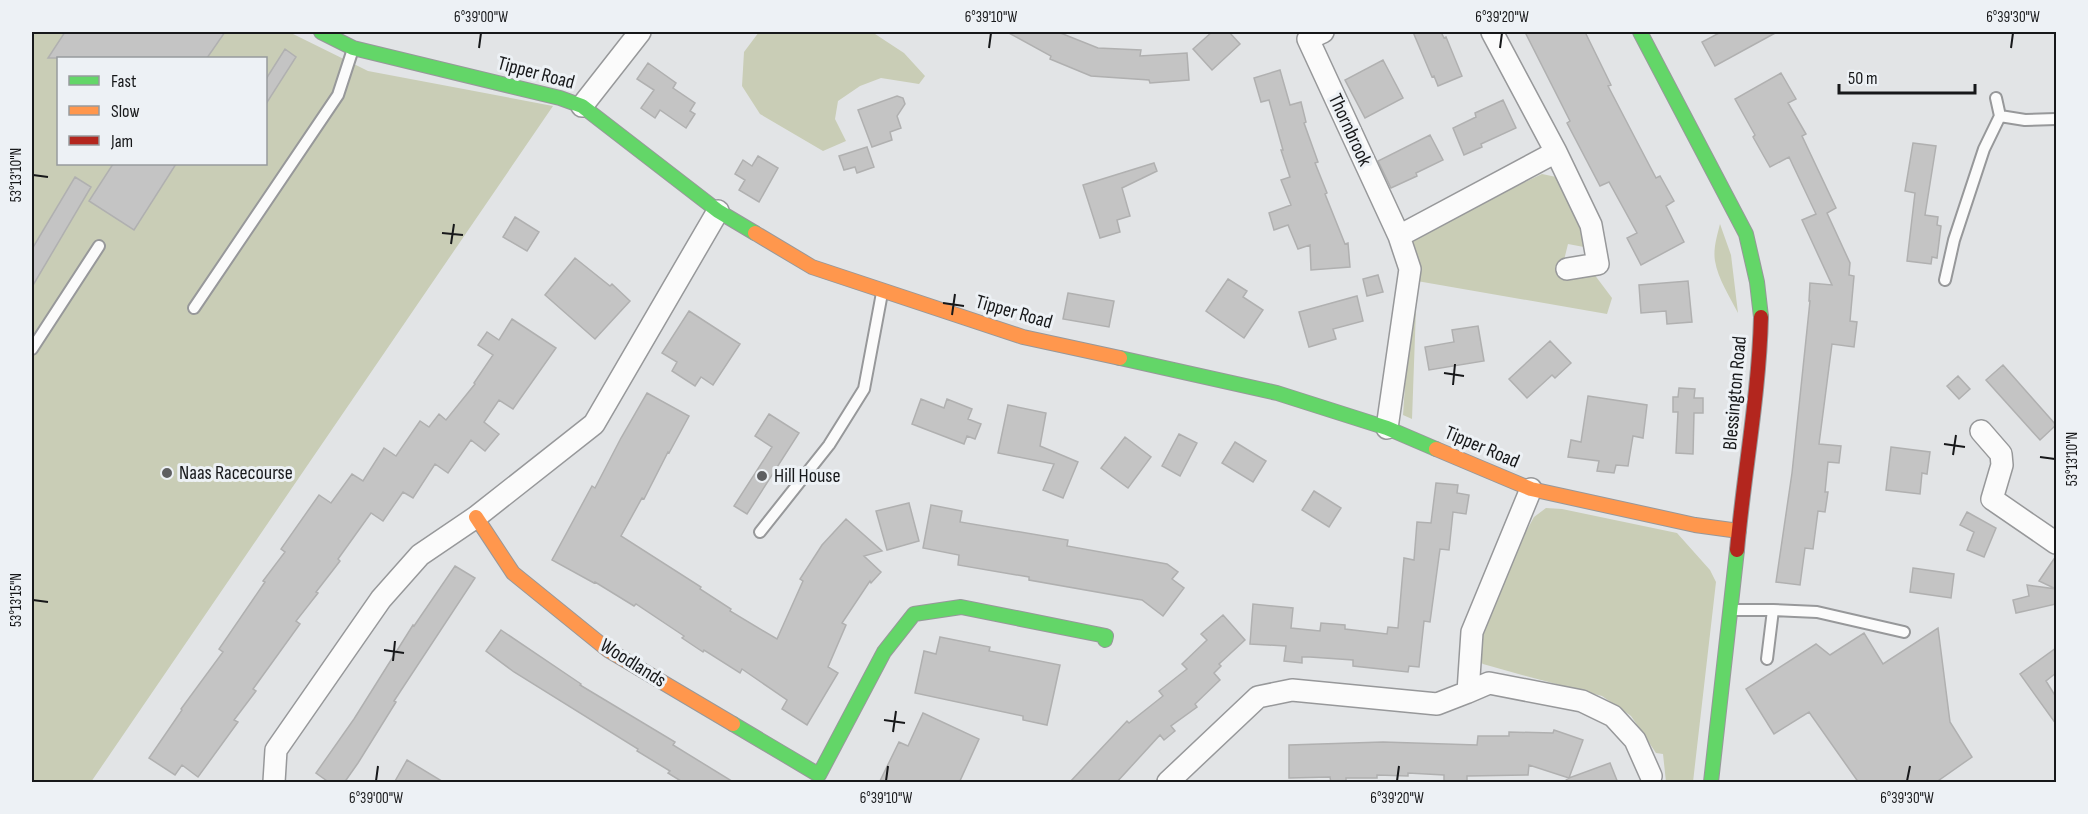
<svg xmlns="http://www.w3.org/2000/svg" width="2088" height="814" font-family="'Sofia Sans Condensed',sans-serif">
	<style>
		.green { fill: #c9cdb6; fill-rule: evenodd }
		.building { fill: #c4c4c4; stroke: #b0b0b0; stroke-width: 1.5 }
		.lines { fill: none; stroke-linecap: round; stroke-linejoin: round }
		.lane-casing { stroke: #97989a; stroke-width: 14 }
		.street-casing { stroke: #97989a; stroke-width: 24 }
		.fast-casing { stroke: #97989a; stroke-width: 16 }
		.slow-casing { stroke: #97989a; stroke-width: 16 }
		.jam-casing { stroke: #97989a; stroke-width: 16 }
		.lane { stroke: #fbfbfb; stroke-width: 10 }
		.street { stroke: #fbfbfb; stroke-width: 21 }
		.fast { stroke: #63d668; stroke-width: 14 }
		.slow { stroke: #ff974d; stroke-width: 14 }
		.jam { stroke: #b3261e; stroke-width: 14 }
		.ticks { fill: none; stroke: #17181a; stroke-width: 2 }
		.poi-dot { fill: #5e5f61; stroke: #edf1f5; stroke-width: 2 }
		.labels { text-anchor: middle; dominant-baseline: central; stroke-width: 6; stroke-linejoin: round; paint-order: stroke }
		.street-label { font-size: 20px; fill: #17181a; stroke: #edf1f5 }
		.poi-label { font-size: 20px; fill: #17181a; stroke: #edf1f5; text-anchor: start }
		.neatline { fill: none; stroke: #17181a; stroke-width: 2 }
		.ticks-label { font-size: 15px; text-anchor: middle; fill: #17181a }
	</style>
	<rect width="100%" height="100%" fill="#e2e4e6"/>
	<!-- green -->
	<path class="green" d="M32 32H289L368 71 553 106 91 782H32ZM58 58H266V164H58Z
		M759 32H872L904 53 925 76 919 84 881 78 860 86 838 101 835 119 846 141 823 151 760 114 742 86 744 52Z
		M1542 174 1561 178 1581 231 1584 247 1568 244 1564 260 1594 274 1612 298 1607 314 1417 281 1412 419 1403 415 1413 266 1405 239Z
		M1720 224 1731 255 1738 313C1730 297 1718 279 1715 261 1713 249 1717 236 1720 224Z
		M1546 508 1562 509 1677 533 1710 570 1716 582 1693 782H1664H1666L1663 754 1656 753 1631 716 1602 696 1522 675 1483 664 1477 659 1479 645 1486 624 1523 537 1534 517Z"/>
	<!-- building -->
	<path class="building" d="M65 32H225L207 58H48Z
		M1007 32H1058L1098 48 1141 50 1140 56 1187 53 1189 80 1150 83 1149 80 1091 76 1050 59 1051 56Z
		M1212 32H1229L1240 44 1212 70 1193 49Z
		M1413 32H1441L1444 38 1446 37 1462 76 1438 86 1434 76 1432 77Z
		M1525 32H1585L1611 85 1608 86 1634 136 1656 178 1660 176 1674 201 1666 206 1684 242 1641 265 1627 238 1637 233 1609 182 1600 186 1567 123 1570 121Z
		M1721 32H1777L1715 66 1702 42Z
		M285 49 296 57 266 104V79Z
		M1383 60 1403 98 1365 118 1345 80Z
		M648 63 676 83 673 88 695 103 690 111 695 114 686 128 660 110 655 118 641 108 654 90 637 79Z
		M1280 70 1290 105 1301 102 1306 122 1304 123 1318 162 1315 163 1327 193 1325 194 1345 244 1348 243 1350 267 1311 270 1310 245 1298 249 1288 225 1274 230 1269 213 1291 205 1281 180 1290 177 1281 150H1283L1269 100 1261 102 1254 78Z
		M1781 73 1796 99 1788 103 1806 134 1802 136 1836 208 1827 213 1850 263 1849 275 1854 276 1850 321 1857 322 1854 347 1832 344 1819 444 1841 446 1839 463 1828 462 1825 492H1828L1825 512 1818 511 1813 549 1805 548 1800 585 1776 582 1792 473 1810 301H1809L1810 283 1832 285 1802 220 1816 214 1789 157 1770 167 1753 137 1755 135 1735 99Z
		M897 96 903 98 905 104 897 116 901 128 890 132 892 140 872 147 858 110Z
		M1503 100 1516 128 1481 144 1482 147 1464 155 1453 128 1476 117 1475 113Z
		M1430 135 1443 160 1416 173 1417 176 1391 188 1378 161Z
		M1913 143 1936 146 1925 215 1938 217 1937 225 1941 226 1937 258 1932 257 1931 264 1907 261 1915 193 1905 191Z
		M867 147 874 167 857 173 855 167 844 170 839 156Z
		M758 156 778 168 759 202 739 190 745 180 735 174 743 160 752 166Z
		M1154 163 1157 171 1122 188 1130 216 1117 220 1120 232 1100 238 1083 185Z
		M113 164H176L134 230 89 201Z
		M75 177 91 187 32 287V249Z
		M515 217 539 232 527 251 503 237Z
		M575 258 610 286 612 284 630 301 595 339 545 295Z
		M1378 275 1383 292 1367 296 1363 279Z
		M1228 279 1247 291 1243 297 1263 310 1244 338 1206 311Z
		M1688 281 1692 322 1667 324 1666 311 1641 313 1639 285Z
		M1068 293 1114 301 1109 327 1063 319Z
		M1357 296 1363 321 1333 329 1336 339 1309 347 1299 312Z
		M689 311 740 344 713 385 701 377 695 386 672 371 677 362 662 353Z
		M512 319 556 348 513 409 499 400 484 422 499 434 485 451 471 440 448 473 435 464 413 498 403 492 383 521 371 513 338 559 340 561 316 592 318 593 296 621 300 624 253 689 256 691 234 720 238 722 198 777 182 765 175 775 149 758 182 710 181 709 223 652 219 649 265 582 263 581 285 552 281 549 319 495 331 503 352 474 363 481 384 448 396 456 420 421 429 427 439 414 446 420 475 384 474 383 493 355 478 345 487 332 499 340Z
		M1478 326 1484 361 1429 370 1425 347 1454 342 1452 330Z
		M1550 341 1571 363 1555 378 1552 375 1527 398 1509 379Z
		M2003 365 2056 425 2040 440 1986 380Z
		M1958 376 1970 389 1959 399 1947 386Z
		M1679 388 1695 389 1694 398H1703V413H1694L1693 454 1676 453 1678 412H1673V397H1678Z
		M647 393 689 416 669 453 668 452 644 499 642 498 621 536 701 587 700 589 731 609 730 611 777 639 803 581 800 579 822 545 846 519 882 551 864 556 881 572 871 583 870 581 842 623 846 625 828 667 838 673 807 725 782 709 787 700 742 669 740 673 704 650 703 652 682 638 684 636 636 604 634 606 595 582 594 583 552 560 592 486 595 488 621 438Z
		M1588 396 1647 405 1643 438 1633 436 1628 466 1616 465 1614 473 1597 471 1599 461 1568 457 1571 440 1581 442Z
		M921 399 944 408 947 399 972 409 968 419 981 424 975 439 967 436 964 444 912 424Z
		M1008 405 1046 413 1040 446 1078 462 1063 498 1043 490 1054 464 998 453Z
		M769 414 799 433 747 514 734 506 772 447 755 436Z
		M1179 434 1197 443 1180 476 1162 466Z
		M1125 437 1151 457 1128 488 1101 468Z
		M1235 442 1266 461 1253 482 1222 463Z
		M1891 447 1930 452 1927 474 1922 473 1920 494 1886 490Z
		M1436 483 1458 485 1457 493 1469 495 1466 514 1453 512 1449 550 1440 549 1430 622 1424 621 1419 667 1409 666 1408 672 1353 666V660L1310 657H1302V663L1284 661 1286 646 1250 644 1253 604 1293 608 1291 628 1320 631 1321 623 1345 625V629L1387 634 1388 627 1398 628 1404 558 1414 560 1417 522 1431 523Z
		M1314 491 1341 508 1329 527 1302 510Z
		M909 503 919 541 887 550 876 511Z
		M931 505 962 511 960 522 1068 540 1067 546 1167 564 1178 572 1172 579 1184 588 1163 616 1142 600 1029 580V577L958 565 959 555 923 548Z
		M1967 512 1996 528 1984 557 1967 550 1974 532 1960 525Z
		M2056 556V589L2039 581Z
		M455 566 475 578 394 701 396 702 358 763 344 783H330L316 773 354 719 413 625 414 626Z
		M1913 568 1954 574 1951 598 1910 592Z
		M2027 585 2056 589V604L2016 613 2013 600 2029 596Z
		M1223 615 1245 640 1219 664 1221 666 1214 673 1220 680 1195 704 1197 707 1171 726 1175 731 1164 740 1160 735 1116 783H1069L1127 721 1129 723 1163 696 1159 691 1187 669 1182 664 1207 640 1201 634Z
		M1938 628 1950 722 1972 757 1935 783H1859L1809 712 1774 734 1746 689 1816 644 1830 655 1864 633 1883 664Z
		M501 630 581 684 580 685 675 742 673 745 735 783H684L668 773 670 771 637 751 638 749 514 672 486 651Z
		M940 637 990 647 989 651 1060 665 1047 725 1023 720V716L915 693 924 651 936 654Z
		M2056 648V673L2046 681 2056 697V724L2020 674Z
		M923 713 979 739 959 783H879L899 742 908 746Z
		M1554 730 1583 740 1569 778 1610 763 1618 783H1562L1569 778 1529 765 1528 775 1467 776V783H1444V775L1408 773V776L1377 775V778H1346V783H1331L1330 777 1289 778V745L1383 742 1477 745 1478 736H1509V732L1553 733Z
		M407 760 445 783H394Z"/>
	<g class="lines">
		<defs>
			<path id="lane" d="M1996 98 2000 116
				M1945 280 1954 240 1984 149 2000 116 2025 120 2056 119
				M194 308 338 95 353 49
				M32 349 99 246
				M760 532 829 445 864 389 882 293
				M1735 610H1773L1767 659
				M1773 610 1817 612 1904 632"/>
			<path id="street" d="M1323 32 1308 39 1399 236 1410 269 1387 428
				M1492 32 1556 152 1591 225 1598 264 1567 269
				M582 106 640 32
				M1399 236 1556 152
				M1981 431 2001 454 2002 465 1992 499 2056 543
				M1468 692 1489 683 1582 701 1613 716 1635 740 1651 776
				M274 782 276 750 381 599 420 555 476 517 594 424 718 211
				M1168 782 1258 697 1292 690 1437 704 1468 692 1472 632 1531 489"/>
			<path id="fast" d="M321 32 353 48 560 98 582 106 718 211 755 233
				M1640 32 1746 234 1757 282 1761 317
				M1120 358 1277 393 1387 428 1436 449
				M733 724 819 775 884 652 914 614 961 607 1106 636 1105 640
				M1711 782 1737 550"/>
			<path id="slow" d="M755 233 812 267 1023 337 1120 358
				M1436 449 1531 489 1695 525 1739 531
				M476 517 513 573 608 650 733 724"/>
			<path id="jam" d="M1737 550C1744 472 1759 395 1761 317"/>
		</defs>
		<!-- lane casing -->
		<use href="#lane" class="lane-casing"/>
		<!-- street casing -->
		<use href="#street" class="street-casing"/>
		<!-- fast casing -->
		<use href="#fast" class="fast-casing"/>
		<!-- slow casing -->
		<use href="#slow" class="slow-casing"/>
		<!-- jam casing -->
		<use href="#jam" class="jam-casing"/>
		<!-- lane -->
		<use href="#lane" class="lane"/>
		<!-- street -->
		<use href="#street" class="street"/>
		<!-- fast -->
		<use href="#fast" class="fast"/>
		<!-- slow -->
		<use href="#slow" class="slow"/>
		<!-- jam -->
		<use href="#jam" class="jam"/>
	</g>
	<!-- ticks -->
	<path class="ticks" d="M479 48 481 33M989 48 991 33M1500 48 1502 33M2011 48 2013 33M33 175 48 177M442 233 463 235M451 244 454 224M943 303 964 306M952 315 955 294M1444 373 1464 376M1453 385 1455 364M1944 444 1965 447M1953 455 1956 435M2040 457 2055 459M33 600 48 602M384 650 404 653M393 661 395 641M884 720 905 723M893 732 896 711M376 781 378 766M886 781 888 766M1397 781 1399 766M1907 781 1910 766"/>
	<!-- markers -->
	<g class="poi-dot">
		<circle cx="167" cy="473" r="6"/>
		<circle cx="762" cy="476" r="6"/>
	</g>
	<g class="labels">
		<!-- street labels -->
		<g class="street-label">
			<text transform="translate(536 73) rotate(15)">Tipper Road</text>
			<text transform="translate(1350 130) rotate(65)">Thornbrook</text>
			<text transform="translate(1014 312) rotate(16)">Tipper Road</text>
			<text transform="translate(1735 393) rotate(-85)">Blessington Road</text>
			<text transform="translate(1482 447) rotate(23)">Tipper Road</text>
			<text transform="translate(633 663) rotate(32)">Woodlands</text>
		</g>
		<!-- poi labels -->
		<g class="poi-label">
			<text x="179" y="473">Naas Racecourse</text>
			<text x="774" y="476">Hill House</text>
		</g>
	</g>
	<!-- border -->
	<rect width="2088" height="814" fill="none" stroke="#edf1f5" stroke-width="66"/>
	<!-- legend -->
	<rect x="57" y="57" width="210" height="108" fill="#edf1f5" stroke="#979a9d" stroke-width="1.5"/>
	<rect x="69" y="76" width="30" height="9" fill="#63d668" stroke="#979a9d" stroke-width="1.5"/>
	<text x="111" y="87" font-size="18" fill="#17181a">Fast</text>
	<rect x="69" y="106" width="30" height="9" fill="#ff974d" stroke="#979a9d" stroke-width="1.5"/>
	<text x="111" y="117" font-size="18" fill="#17181a">Slow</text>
	<rect x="69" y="136" width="30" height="9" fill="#b3261e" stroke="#979a9d" stroke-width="1.5"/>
	<text x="111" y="147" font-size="18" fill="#17181a">Jam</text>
	<!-- scale -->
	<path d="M1839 84v9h136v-9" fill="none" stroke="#17181a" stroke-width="3"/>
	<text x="1848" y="84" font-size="18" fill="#17181a" stroke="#edf1f5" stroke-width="4.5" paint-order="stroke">50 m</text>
	<rect x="33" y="33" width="2022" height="748" class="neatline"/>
	<g class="ticks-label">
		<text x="481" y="22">6°39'00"W</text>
		<text x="991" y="22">6°39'10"W</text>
		<text x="1502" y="22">6°39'20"W</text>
		<text x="2013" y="22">6°39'30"W</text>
		<text transform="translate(16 175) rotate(-90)" y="5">53°13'10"N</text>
		<text transform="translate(2072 459) rotate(-90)" y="5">53°13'10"N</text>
		<text transform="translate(16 600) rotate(-90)" y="5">53°13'15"N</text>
		<text x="376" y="803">6°39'00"W</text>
		<text x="886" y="803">6°39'10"W</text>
		<text x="1397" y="803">6°39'20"W</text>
		<text x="1907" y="803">6°39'30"W</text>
	</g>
</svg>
